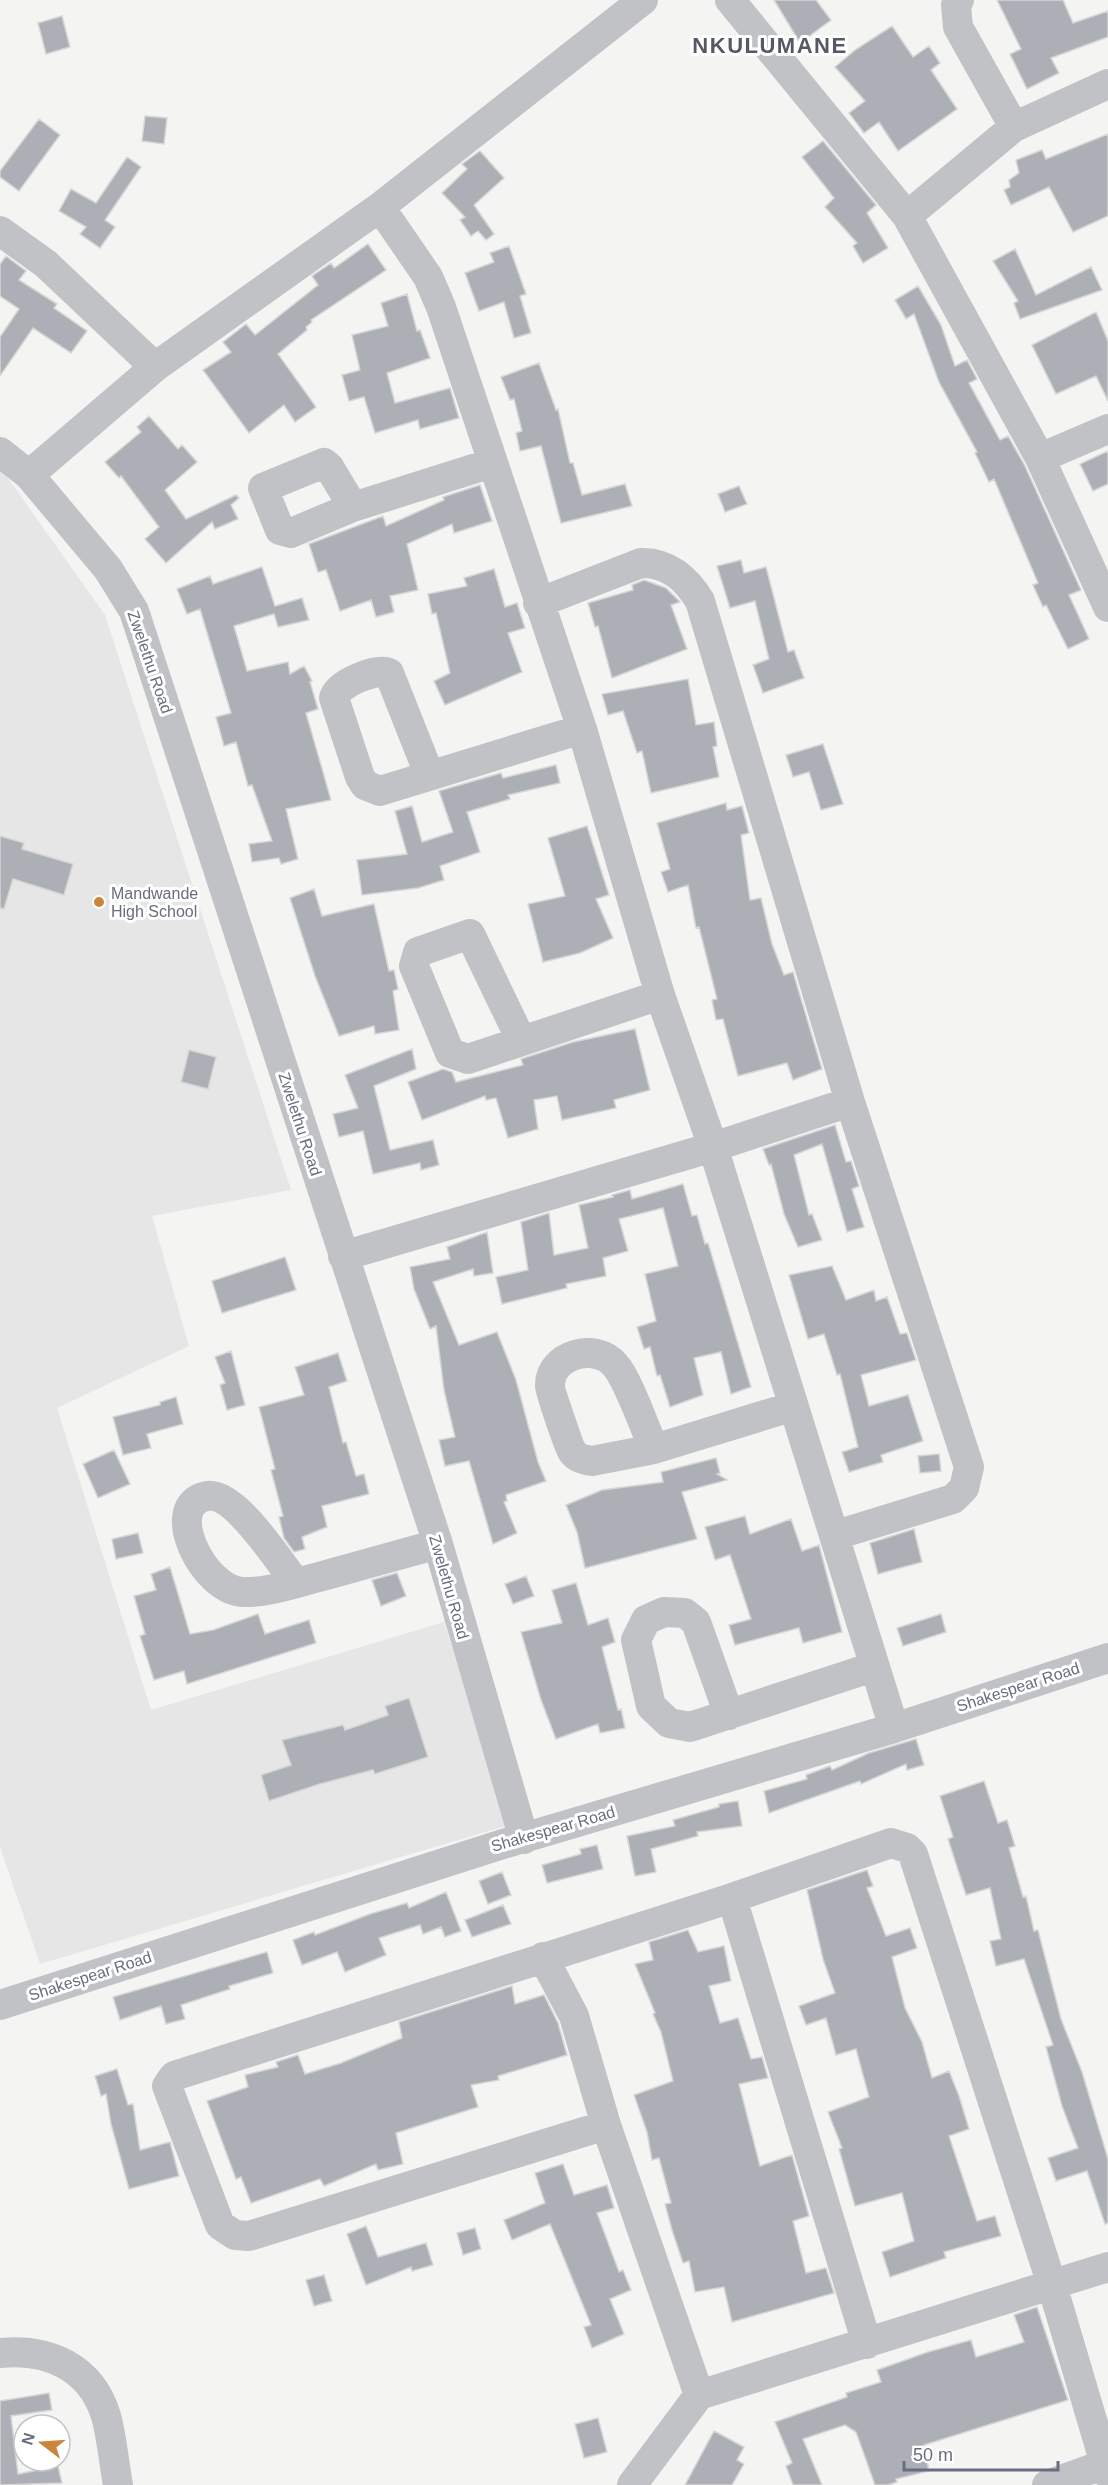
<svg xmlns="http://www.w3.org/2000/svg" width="1108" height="2485" font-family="Arial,sans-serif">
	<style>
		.built { fill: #e5e6e5 }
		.building { fill: #acafb6; stroke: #d6d6d5; stroke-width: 1.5 }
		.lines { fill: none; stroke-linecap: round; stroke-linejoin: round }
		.minor { stroke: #c1c2c6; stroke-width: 30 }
		.poi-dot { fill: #cc863b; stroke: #fff; stroke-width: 2 }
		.labels { text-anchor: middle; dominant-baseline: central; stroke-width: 6; stroke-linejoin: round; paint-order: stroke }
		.street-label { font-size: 16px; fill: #686e7f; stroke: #fff }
		.poi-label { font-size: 16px; fill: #686e7f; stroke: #fff; text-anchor: start }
		.district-label { font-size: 22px; font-weight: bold; letter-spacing: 1.5px; fill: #555965; stroke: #fff }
	</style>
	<rect width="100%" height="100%" fill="#f4f5f2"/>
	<!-- built -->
	<path class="built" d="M0 470 5 474 105 615 291 1190 152 1216 189 1346 57 1408 151 1710 444 1622 509 1825 40 1964 0 1847Z"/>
	<!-- building -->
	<path class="building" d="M774 0H816L831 20 800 43Z
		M997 0H1063L1073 23 1108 11V37L1051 58 1059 73 1027 89 1010 54 1021 49Z
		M62 16 70 47 46 54 38 23Z
		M892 26 913 57 929 46 940 63 931 70 957 109 898 151 879 122 864 133 849 113 865 101 835 67 855 50Z
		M145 116 167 118 164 144 142 141Z
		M39 119 60 135 19 191 0 177V171Z
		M1108 134V216L1073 232 1049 187 1011 205 1004 190 1010 187 1009 180 1019 173 1016 160 1042 150 1046 159Z
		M823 141 876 205 867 213 888 248 863 263 853 246 857 243 825 207 834 198 802 157Z
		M480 151 504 178 474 205 494 234 486 240 478 231 471 236 460 220 465 217 442 193 467 169 462 164Z
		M127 157 141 167 105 220 115 227 100 248 80 234 86 227 59 211 71 189 96 203Z
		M368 244 386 270 311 320 312 322 306 327 307 330 278 354 316 407 295 422 284 405 249 433 203 370 231 352 223 342 246 324 255 335 318 285 312 276 331 263 334 268Z
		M509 246 526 294 520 296 531 333 514 338 504 302 479 311 465 273 494 262 490 253Z
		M1015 249 1036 295 1091 267 1102 290 1020 319 1014 303 1018 301 993 261Z
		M6 256 26 271 19 280 57 304 54 308 87 331 71 353 33 328 0 376V337L19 309 0 296V264Z
		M918 286 941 325 955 366 967 360 977 379 969 383 1000 440 1008 436 1025 466 1081 590 1069 595 1089 639 1068 649 1046 605 1043 607 1033 585 1038 583 994 479 989 482 975 453 977 452 939 382 914 314 906 319 895 300Z
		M407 294 417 331 420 330 430 358 387 373 395 403 450 388 459 418 420 429 418 420 375 433 364 397 349 401 342 375 360 370 352 335 388 326 381 303Z
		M1096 312 1108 341V401L1096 376 1056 394 1032 345Z
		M539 363 556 410 558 409 570 463H573L582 495 625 484 632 506 561 523 541 446 520 451 516 433 522 431 514 399 510 400 501 377Z
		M149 416 178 449 182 445 197 462 165 490 186 519 236 495 239 498 231 505 238 519 215 529 212 522 166 563 145 539 159 527 121 476 119 478 105 462 141 432 137 427Z
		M1108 451V484L1093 491 1080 464Z
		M480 485 492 521 454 533 452 524 407 544 418 590 390 596 394 612 376 617 371 600 340 611 326 570 318 572 309 544 383 516 386 526 444 500 443 497Z
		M739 486 747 504 725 512 718 494Z
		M741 560 744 573 766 567 788 652 794 650 804 678 763 693 753 665 769 659 755 601 730 608 717 566Z
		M262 567 275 606 302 598 309 620 278 627 274 614 234 626 247 671 288 662 290 674 304 666 312 681 310 682 318 709 306 713 331 800 286 809 298 859 281 864 279 858 252 862 249 844 272 841 252 785 248 786 236 742 224 746 216 717 231 713 200 609 187 614 177 589 210 576 213 584Z
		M494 569 505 607 517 603 525 628 508 633 522 672 445 705 434 681 450 673 436 613 432 614 428 594 467 586 464 578Z
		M644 580 666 588 680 602 671 605 687 649 612 678 598 626 595 627 588 603 633 590 632 585Z
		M688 679 696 725 714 722 717 746 713 747 719 777 651 793 642 751 637 753 623 711 608 715 602 694Z
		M823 744 843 804 821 810 809 772 793 777 786 755Z
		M556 765 560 783 508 795 510 799 467 812 480 852 440 866 444 880 418 888 362 895 357 860 407 854 395 811 412 806 422 842 453 832 439 791 501 773 503 778Z
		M726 803 727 810 742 806 749 833 741 835 750 900 761 898 772 944 784 975 793 972 822 1069 793 1080 787 1063 738 1076 723 1019 716 1020 712 1000 717 999 699 927 696 928 688 885 668 892 661 872 670 869 657 823Z
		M587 826 609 895 596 899 613 938 580 953 543 962 528 904 565 896 548 838Z
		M0 836 24 843 22 849 73 864 64 895 13 879 4 909 0 908Z
		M314 889 322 916 374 904 389 971 394 970 398 989 393 991 399 1030 375 1034 374 1026 339 1036 315 976 290 898Z
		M635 1029 650 1090 614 1100 616 1108 562 1120 557 1096 534 1100 538 1129 508 1138 496 1098 486 1100 485 1096 422 1120 408 1082 443 1069 452 1072 456 1082 523 1065 521 1059 573 1042Z
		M412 1049 416 1069 374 1086 390 1150 433 1140 439 1165 421 1170 420 1163 373 1174 363 1131 339 1137 333 1114 358 1108 345 1075Z
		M189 1050 216 1057 208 1089 181 1082Z
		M835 1125 846 1162 851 1161 859 1186 852 1189 864 1227 847 1232 822 1144 794 1155 809 1215 812 1214 822 1240 798 1247 784 1214 771 1164 769 1165 763 1149Z
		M683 1184 692 1216 697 1215 705 1244 708 1243 751 1387 731 1394 721 1352 694 1358 703 1395 670 1407 660 1375 657 1376 650 1347 644 1349 637 1327 656 1321 645 1274 678 1266 663 1208 619 1219 628 1251 603 1258 606 1276 566 1284 567 1288 502 1304 496 1277 528 1270 521 1222 549 1213 554 1255 588 1248 579 1205 613 1197 612 1195 630 1190 632 1199Z
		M487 1232 493 1273 474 1276 473 1269 433 1282 459 1345 497 1332 516 1380 538 1462 546 1481 506 1495 507 1501 504 1502 517 1533 493 1544 469 1461 445 1466 439 1440 455 1437 444 1390 436 1326 430 1329 414 1289 410 1267 450 1259 447 1247Z
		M285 1257 296 1290 222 1313 212 1281Z
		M832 1266 846 1300 874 1290 876 1301 887 1297 900 1334 907 1333 916 1360 861 1375 869 1406 908 1395 923 1441 881 1455 883 1462 849 1472 842 1452 858 1447 840 1374 837 1375 824 1334 808 1339 789 1275Z
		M231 1351 245 1405 227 1410 220 1385 225 1383 215 1357Z
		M338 1353 347 1381 329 1387 343 1443 346 1442 356 1476 364 1474 369 1494 322 1506 327 1527 302 1537 305 1549 294 1552 284 1538 279 1517 283 1516 271 1470 275 1469 259 1407 304 1395 295 1367Z
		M176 1397 183 1424 147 1434 151 1448 123 1455 113 1417 160 1405V1402Z
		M114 1450 130 1484 98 1498 83 1464Z
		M939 1454 941 1471 920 1473 918 1456Z
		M716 1458 720 1473 717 1474 727 1480 682 1492 697 1539 585 1568 577 1532 566 1505 602 1490 663 1482 661 1472Z
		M745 1516 750 1534 791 1519 802 1551 819 1545 842 1632 803 1643 799 1628 735 1645 729 1625 751 1619 730 1555 715 1560 705 1527Z
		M914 1529 922 1562 878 1574 870 1543Z
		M138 1533 143 1553 116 1559 112 1539Z
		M170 1567 190 1634 213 1630 258 1614 265 1634 309 1620 316 1643 187 1684 184 1671 154 1680 140 1636 145 1634 134 1596 156 1590 151 1574Z
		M397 1573 406 1596 381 1606 372 1580Z
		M526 1576 534 1596 513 1604 505 1584Z
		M576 1583 588 1625 608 1618 615 1642 602 1647 618 1710 621 1709 625 1728 600 1733 598 1724 556 1739 541 1700 521 1632 562 1623 552 1590Z
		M941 1614 946 1632 903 1646 897 1628Z
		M409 1698 428 1757 375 1774 373 1770 320 1784 269 1801 261 1775 291 1765 282 1740 343 1725 345 1730 388 1715 385 1706Z
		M916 1739 924 1765 907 1770 906 1764 861 1784 860 1781 769 1813 764 1791 807 1779 806 1775 830 1766 832 1770 869 1753Z
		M984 1781 998 1823 1007 1820 1015 1846 1009 1848 1023 1897 1026 1896 1034 1931 1038 1930 1061 2019 1082 2072 1108 2159V2223L1105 2224 1087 2171 1056 2181 1048 2158 1078 2148 1062 2106 1046 2047 1053 2045 1024 1959 996 1966 990 1941 1001 1939 990 1888 966 1895 948 1839 953 1837 940 1796Z
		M738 1801 742 1826 697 1832 698 1836 651 1849 656 1872 635 1876 627 1836 675 1826 673 1820 719 1807V1804Z
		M597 1845 603 1869 547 1883 542 1865 581 1854 580 1849Z
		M867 1870 873 1886 867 1888 886 1936 910 1928 917 1948 892 1957 905 2008 922 2042 932 2078 949 2071 959 2096 969 2129 949 2136 977 2221 995 2216 1001 2236 944 2252 946 2258 890 2277 882 2252 914 2241 902 2193 855 2206 839 2149 842 2148 828 2112 869 2097 856 2049 836 2055 826 2018 806 2025 799 2006 835 1993 823 1959 807 1890Z
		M502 1872 511 1895 488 1904 479 1881Z
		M446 1892 461 1931 445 1937 441 1927 423 1934 420 1925 379 1938 386 1955 345 1972 337 1952 302 1965 293 1940 314 1932 315 1935 370 1914 407 1903 409 1908Z
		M503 1905 511 1924 472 1937 465 1920Z
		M688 1930 698 1952 724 1946 731 1981 709 1986 720 2023 738 2018 751 2059 762 2057 768 2078 739 2084 760 2166 792 2155 809 2216 793 2221 806 2273 826 2268 834 2293 732 2322 724 2287 695 2292 689 2261 683 2263 672 2230 665 2204 671 2203 659 2158 652 2160 647 2132 634 2095 673 2081 661 2032 653 2014 655 2013 635 1964 653 1960 649 1942Z
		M267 1952 273 1973 229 1986 230 1989 181 2005 185 2019 166 2024 161 2006 120 2020 113 1997Z
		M512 1986 515 2004 544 1995 558 2023 567 2055 498 2076 499 2080 471 2085 478 2107 396 2133 403 2164 378 2170 376 2164 324 2186 320 2179 251 2203 241 2177 236 2179 207 2101 248 2087 245 2075 278 2067 276 2062 298 2055 305 2074 341 2063 402 2038 399 2022Z
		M117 2069 128 2105 133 2104 140 2150 170 2142 179 2176 129 2189 111 2124 106 2094 101 2096 95 2076Z
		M563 2164 574 2195 607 2185 614 2208 597 2213 619 2272 623 2270 631 2290 610 2299 624 2334 592 2348 584 2327 591 2325 550 2224 512 2240 504 2220 545 2203 535 2173Z
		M366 2226 378 2257 426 2243 433 2265 412 2271 411 2267 366 2285 347 2234Z
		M475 2228 481 2249 463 2255 457 2233Z
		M324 2275 332 2301 314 2306 306 2280Z
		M1037 2307 1068 2400 924 2445 929 2471 896 2479 897 2482 888 2485H875L856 2432 845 2425 803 2439 822 2485H793L786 2466 792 2463 775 2422 847 2397 846 2393 881 2382 877 2370 928 2352 971 2340 976 2357 1024 2342 1014 2315Z
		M49 2393 52 2410 11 2416 18 2474 58 2466 62 2483 0 2485V2401Z
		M598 2418 607 2452 584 2458 575 2424Z
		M714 2431 744 2447 737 2460 744 2464 732 2485H685Z"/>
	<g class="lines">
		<!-- minor -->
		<path class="minor" d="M730 0 907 216 1040 458 1108 607
			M959 0 956 5 958 27 1014 127
			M380 207 428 277 441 307 582 729 660 995 713 1147 894 1728
			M907 216 1014 127 1108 84
			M0 231 46 264 155 367
			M0 452 29 475 108 569 134 611 438 1544 524 1839
			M1040 458 1108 429
			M29 475 155 367 380 207 643 0
			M353 507 329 467 324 463 263 488 280 530 291 533 353 507 492 463
			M538 603 641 563C667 562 687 579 700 601L850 1102 969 1467 964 1488 953 1499 836 1535
			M429 774 389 673C376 668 338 683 334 698L360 777 365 785 380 791 582 729
			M521 1040 470 934 418 952 414 966 450 1053 468 1059 660 995
			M343 1256 713 1147 850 1102
			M654 1449C645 1429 628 1379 615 1365 597 1342 549 1354 550 1386 550 1391 569 1447 572 1451 576 1458 585 1460 592 1461L654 1449 791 1407
			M296 1583C280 1563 235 1491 207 1496 161 1504 203 1591 243 1592 267 1593 295 1583 319 1577 358 1566 398 1555 438 1544
			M729 1715 696 1622 685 1613 664 1612 646 1620 636 1640 651 1706 669 1723 690 1727 873 1667
			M732 1898 867 2344
			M543 1957 574 2016 606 2125 699 2395
			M0 2005 503 1844 894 1728 1108 1658
			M606 2125 249 2236 235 2235 220 2225 167 2086 174 2076 732 1898 891 1843 907 1848 913 1854 1052 2285 1108 2474
			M0 2353C48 2348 91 2367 106 2416 112 2438 114 2463 118 2485
			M632 2485 699 2395 1108 2267
			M1047 2485 1105 2464"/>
	</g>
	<!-- markers -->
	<circle class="poi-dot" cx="99" cy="902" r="6"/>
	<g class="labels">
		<!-- street labels -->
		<g class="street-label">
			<text transform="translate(150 662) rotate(71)">Zwelethu Road</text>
			<text transform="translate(300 1124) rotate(72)">Zwelethu Road</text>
			<text transform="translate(449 1587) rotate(74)">Zwelethu Road</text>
			<text transform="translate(1018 1687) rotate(-18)">Shakespear Road</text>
			<text transform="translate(553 1829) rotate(-16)">Shakespear Road</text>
			<text transform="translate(90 1976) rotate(-18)">Shakespear Road</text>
		</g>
		<!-- poi labels -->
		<g class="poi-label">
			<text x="111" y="893">Mandwande<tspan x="111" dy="18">High School</tspan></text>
		</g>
		<!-- district labels -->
		<g class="district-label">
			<text x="770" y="45">NKULUMANE</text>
		</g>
	</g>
	<!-- north arrow -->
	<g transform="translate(42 2443) rotate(287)"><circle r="28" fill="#ffffff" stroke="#c3c5cc" stroke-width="1.5"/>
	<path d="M0-4.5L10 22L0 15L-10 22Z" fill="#cc863b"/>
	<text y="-9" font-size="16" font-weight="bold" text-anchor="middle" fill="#686e7f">N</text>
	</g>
	<!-- scale -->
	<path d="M904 2461v9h154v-9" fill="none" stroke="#686e7f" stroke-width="3"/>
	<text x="913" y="2461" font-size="18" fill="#686e7f" stroke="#ffffff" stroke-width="4.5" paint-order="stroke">50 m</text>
</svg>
